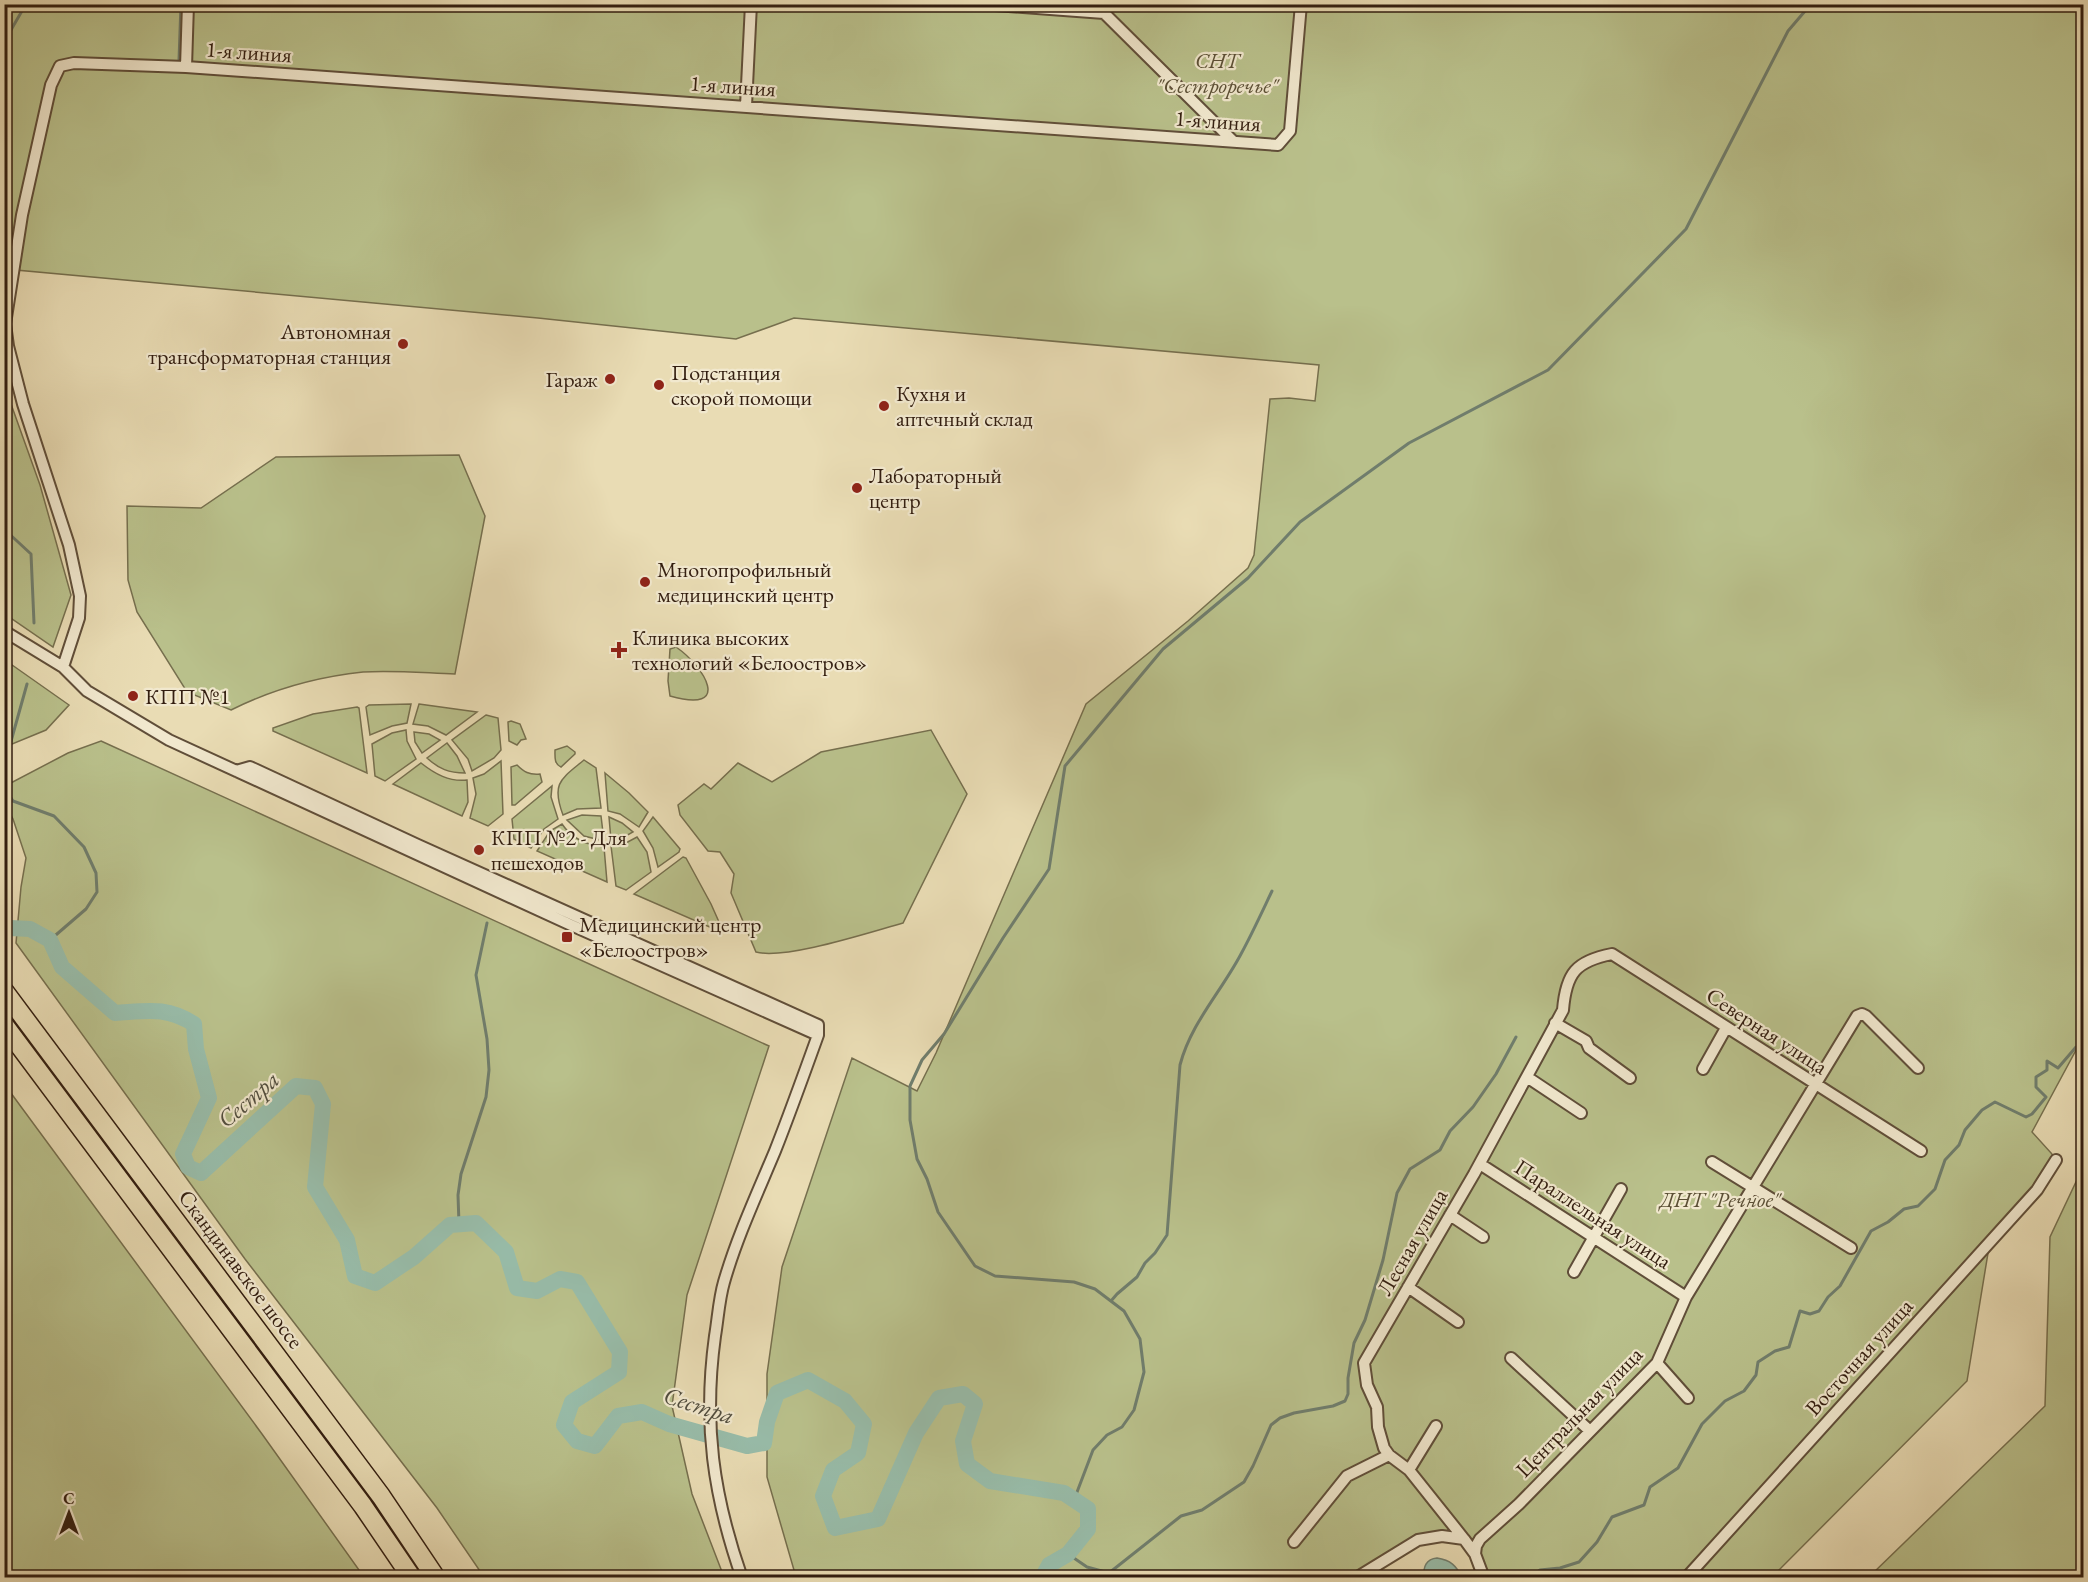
<svg xmlns="http://www.w3.org/2000/svg" width="2088" height="1582" font-family="'EB Garamond',serif">
	<style>
		.green { fill: #b9c08b; stroke: #766f4e; stroke-width: 1.5 }
		.water { fill: #98bca9; stroke: #707d6c; stroke-width: 1.5 }
		.lines { fill: none; stroke-linecap: round; stroke-linejoin: round }
		.stream { stroke: #707d6c; stroke-width: 3 }
		.river { stroke: #98bca9; stroke-width: 16 }
		.minor-casing { stroke: #604e39; stroke-width: 14 }
		.trunk-casing { stroke: #331e10; stroke-width: 21 }
		.minor { stroke: #f1e8ce; stroke-width: 10 }
		.trunk { stroke: #e9dcb4; stroke-width: 18 }
		.poi-dot { fill: #8f2418; stroke: #f1e8ce; stroke-width: 2 }
		.labels { text-anchor: middle; dominant-baseline: central; stroke-width: 4.5; stroke-linejoin: round; paint-order: stroke }
		.street-label { font-size: 22px; fill: #331e10; stroke: #f1e8ce }
		.park-label { font-size: 22px; font-style: italic; fill: #5b4f35; stroke: #f1e8ce }
		.poi-label { font-size: 22px; fill: #331e10; stroke: #f1e8ce; text-anchor: start }
		.water-label { font-size: 24px; font-style: italic; fill: #514d3e; stroke: #f1e8ce }
	</style>
	<rect width="100%" height="100%" fill="#e9dcb4"/>
	<filter id="stains"><feTurbulence type="fractalNoise" baseFrequency=".00333" numOctaves="4"/><feColorMatrix values="0 0 0 0 .2 0 0 0 0 .09 0 0 0 0 .02 0 0 0 .5 -.17"/></filter>
	<radialGradient id="worn" r=".72"><stop offset=".6" stop-color="#630" stop-opacity="0"/><stop offset="1" stop-color="#630" stop-opacity=".3"/></radialGradient>
	<!-- green -->
	<path class="green" d="M4 5H2083V1037L2032 1132 2052 1154 2054 1162 1990 1241 1967 1381 1772 1577H1484L1466 1541 1418 1540 1356 1577H796L767 1477V1374L782 1267 852 1058 917 1091 936 1053 1086 704 1188 621 1248 568 1254 555 1270 399 1289 398 1315 401 1319 365 794 318 736 339 538 318 5 269Z
		M5 378 11 404 40 485 71 595 53 647 5 614Z
		M459 455 485 516 455 674C425 673 393 670 363 672 316 677 273 689 231 710L187 692 137 612 128 580 127 506 201 508 276 457Z
		M676 647C705 667 733 714 670 696L668 681 670 649Z
		M5 660 69 705 46 730 5 747Z
		M411 704 407 723 392 726 370 735 366 707 369 705Z
		M419 704 477 712 446 735 428 726 413 724Z
		M357 707 359 708 367 773 273 731V728L313 714Z
		M486 715 498 718 501 750 494 758 472 771 468 759 452 740Z
		M511 721 520 724 526 739 521 740 517 745 509 741 508 722Z
		M406 730 407 741 416 759 385 781 375 776 372 744 392 733Z
		M931 730 967 794 903 923C870 932 785 960 756 952L731 893 734 874 720 852 708 851 680 815 678 805 704 784 711 789 738 763 772 782 821 752Z
		M414 732 429 734 440 740 422 753 415 742Z
		M101 741 769 1046 687 1295 672 1406 692 1494 724 1577H484L437 1508 245 1259 16 943 21 887 26 858 13 819 5 804V786L68 753Z
		M447 743 457 756 465 773C449 773 439 769 427 758Z
		M567 746 575 752V754L561 767C554 764 555 757 555 750Z
		M584 760 596 768 601 808 577 809 563 815C551 783 561 779 584 760Z
		M501 761 503 814 488 826 470 818 476 794 473 778 484 774Z
		M421 763C435 774 449 782 467 780L468 802 462 816 393 784Z
		M517 765C524 772 529 775 540 774L542 782 515 805H512L511 767Z
		M605 773 629 793 648 812 639 827 620 814 608 811Z
		M552 786 551 797 558 819 544 829 531 848 514 839 512 819Z
		M582 815 601 816 604 841 584 836 567 820Z
		M609 817 622 823 633 832 624 837 611 840Z
		M653 817 680 849 679 852 658 867 653 848 643 831Z
		M562 824C572 839 586 845 604 847L607 882 537 851 550 831Z
		M637 837 647 852 651 872 626 890 616 886 611 846 624 844Z
		M683 857 686 858 711 904 723 931 721 932 634 894Z
		M5 1085 262 1434 364 1577H5Z
		M2083 1167V1577H1869L2045 1406 2050 1237Z"/>
	<!-- water -->
	<path class="water" d="M1437 1558C1451 1560 1456 1566 1462 1577H1450L1447 1573C1442 1572 1436 1572 1435 1577H1424C1423 1567 1426 1559 1437 1558Z"/>
	<g class="lines">
		<!-- stream -->
		<path class="stream" d="M4 42 26 4
			M179 60 181 4
			M4 529 31 554 34 623
			M8 752 27 684
			M4 787 13 801 54 816 84 847 96 873 97 892 86 909 50 940
			M459 1224 458 1195 461 1174 486 1097 489 1070 487 1039 476 975 487 923
			M1111 1301 1117 1294 1137 1277 1145 1263 1155 1253 1167 1235 1180 1065C1191 1023 1221 992 1241 954 1252 934 1262 912 1272 891
			M1074 1500 1093 1450 1107 1435 1122 1427 1134 1410 1144 1372 1140 1339 1124 1311 1095 1289 1074 1282 995 1276 975 1266 938 1212 927 1179 917 1159 910 1120V1086L922 1060 944 1034 1003 938 1049 869 1065 766 1163 649 1248 578 1300 522 1409 443 1548 370 1686 229 1788 31 1811 4
			M1068 1554 1087 1567 1109 1573 1181 1516 1202 1510 1244 1482 1253 1466 1271 1425 1280 1418 1294 1413 1333 1406 1345 1401 1348 1394V1378L1354 1343 1365 1320 1383 1260 1397 1193 1410 1169 1440 1150 1450 1131 1473 1107 1496 1074 1516 1037
			M1530 1578 1540 1570 1560 1568 1579 1562 1597 1542 1612 1517 1644 1505 1650 1487 1678 1468 1702 1424 1725 1401 1744 1391 1756 1375 1758 1362 1775 1351 1789 1347 1800 1311 1810 1314 1819 1311 1828 1297 1840 1286 1871 1231 1888 1222 1904 1209 1918 1206 1935 1189 1945 1160 1959 1145 1965 1130 1982 1110 1995 1102 2026 1117 2032 1114 2046 1097 2036 1087V1077L2047 1070V1061L2058 1068 2076 1047 2084 1050"/>
		<!-- river -->
		<path class="river" d="M4 930 10 928 30 929 50 940 62 967 115 1013C147 1011 166 1006 194 1024L196 1049 209 1098 183 1154 188 1167 201 1173 296 1086 315 1088 323 1104 315 1187 347 1240 355 1276 375 1283 414 1257 450 1225 476 1223 506 1252 517 1288 537 1291 560 1279 577 1282 620 1352 619 1372 572 1402 564 1425 577 1441 595 1446 618 1416 642 1412 669 1424 747 1446 764 1443 767 1422 777 1393 808 1380 845 1401 864 1424 858 1453 833 1470 823 1496 835 1528 878 1519 916 1433 939 1398 963 1394 975 1404 963 1441 967 1464 990 1481 1064 1493 1088 1509V1529L1068 1554 1049 1565 1042 1578"/>
		<defs>
			<path id="minor" d="M982 4 1104 13 1234 142
				M186 67 188 4
				M746 106 751 4
				M4 631 63 667 87 691 169 740 571 925 818 1035
				M63 667 79 618 80 596 69 545 23 404 8 346 5 324 22 215 51 85 60 66 74 63 186 67 1278 145 1290 131 1301 4
				M236 771 250 767 418 845 818 1025V1035C804 1074 790 1113 775 1151 757 1194 737 1237 724 1282 719 1299 718 1318 715 1336 703 1423 713 1495 742 1578
				M1555 1023 1586 1041 1589 1048 1630 1078
				M1703 1069 1726 1028
				M1527 1077 1581 1113
				M1712 1162 1851 1248
				M1480 1164 1686 1297
				M1450 1215 1483 1237
				M1574 1272 1621 1189
				M1408 1287 1458 1322
				M1511 1358 1590 1431
				M1657 1363 1688 1398
				M1409 1470 1436 1426
				M1464 1539 1409 1470 1389 1455 1384 1448 1378 1427 1377 1407 1367 1385 1364 1363 1474 1174 1563 1010C1566 973 1576 961 1612 954L1921 1151
				M1294 1542 1347 1476 1389 1455
				M1475 1554 1476 1546 1480 1539 1519 1504 1657 1363 1686 1297 1857 1016 1862 1014 1866 1016 1918 1068
				M1356 1578 1418 1540 1442 1536 1464 1539 1475 1554 1484 1578
				M1686 1578 2037 1190 2056 1160"/>
			<path id="trunk" d="M4 991 381 1496 436 1578
				M4 1025 363 1506 412 1578"/>
		</defs>
		<!-- minor casing -->
		<use href="#minor" class="minor-casing"/>
		<!-- trunk casing -->
		<use href="#trunk" class="trunk-casing"/>
		<!-- minor -->
		<use href="#minor" class="minor"/>
		<!-- trunk -->
		<use href="#trunk" class="trunk"/>
	</g>
	<!-- markers -->
	<g class="poi-dot">
		<circle cx="403" cy="344" r="6"/>
		<circle cx="610" cy="379" r="6"/>
		<circle cx="659" cy="385" r="6"/>
		<circle cx="884" cy="406" r="6"/>
		<circle cx="857" cy="488" r="6"/>
		<circle cx="645" cy="582" r="6"/>
		<path d="M616 641h6v6h6v6h-6v6h-6v-6h-6v-6h6z"/>
		<circle cx="133" cy="696" r="6"/>
		<circle cx="479" cy="850" r="6"/>
		<rect x="561" y="931" width="12" height="12" rx="3"/>
	</g>
	<g class="labels">
		<!-- street labels -->
		<g class="street-label">
			<text transform="translate(249 52) rotate(4)">1-я линия</text>
			<text transform="translate(733 86) rotate(4)">1-я линия</text>
			<text transform="translate(1218 121) rotate(4)">1-я линия</text>
			<text transform="translate(1767 1031) rotate(33)">Северная улица</text>
			<text transform="translate(1593 1214) rotate(33)">Параллельная улица</text>
			<text transform="translate(1412 1242) rotate(-60)">Лесная улица</text>
			<text transform="translate(241 1269) rotate(53)">Скандинавское шоссе</text>
			<text transform="translate(1859 1357) rotate(-48)">Восточная улица</text>
			<text transform="translate(1579 1412) rotate(-46)">Центральная улица</text>
		</g>
		<!-- park labels -->
		<g class="park-label">
			<text x="1217" y="60">СНТ<tspan x="1217" dy="25">"Сестроречье"</tspan></text>
			<text x="1720" y="1199">ДНТ "Речное"</text>
		</g>
		<!-- poi labels -->
		<g class="poi-label">
			<text x="391" y="331" text-anchor="end">Автономная<tspan x="391" dy="25">трансформаторная станция</tspan></text>
			<text x="671" y="372">Подстанция<tspan x="671" dy="25">скорой помощи</tspan></text>
			<text x="598" y="379" text-anchor="end">Гараж</text>
			<text x="896" y="393">Кухня и<tspan x="896" dy="25">аптечный склад</tspan></text>
			<text x="869" y="475">Лабораторный<tspan x="869" dy="25">центр</tspan></text>
			<text x="657" y="569">Многопрофильный<tspan x="657" dy="25">медицинский центр</tspan></text>
			<text x="632" y="637">Клиника высоких<tspan x="632" dy="25">технологий «Белоостров»</tspan></text>
			<text x="145" y="696">КПП №1</text>
			<text x="491" y="837">КПП №2 - Для<tspan x="491" dy="25">пешеходов</tspan></text>
			<text x="579" y="924">Медицинский центр<tspan x="579" dy="25">«Белоостров»</tspan></text>
		</g>
		<!-- water labels -->
		<g class="water-label">
			<text transform="translate(248 1099) rotate(-41)">Сестра</text>
			<text transform="translate(699 1405) rotate(18)">Сестра</text>
		</g>
	</g>
	<!-- margin -->
	<rect width="2088" height="1582" fill="none" stroke="#e9dcb4" stroke-width="24"/>
	<rect x="6" y="6" width="2076" height="1570" fill="none" stroke="#331e10" stroke-width="3"/>
	<rect x="12" y="12" width="2064" height="1558" fill="none" stroke="#331e10" stroke-width="1.5"/>
	<!-- north arrow -->
	<g transform="translate(69 1513)" stroke="#f1e8ce" stroke-width="4.5" paint-order="stroke">
	<path d="M0-4.5L10 22L0 15L-10 22Z" fill="#331e10"/>
	<text y="-9" font-size="16" font-weight="bold" text-anchor="middle" fill="#331e10">С</text>
	</g>
	<rect width="100%" height="100%" filter="url(#stains)"/>
	<rect width="100%" height="100%" fill="url(#worn)"/>
</svg>
